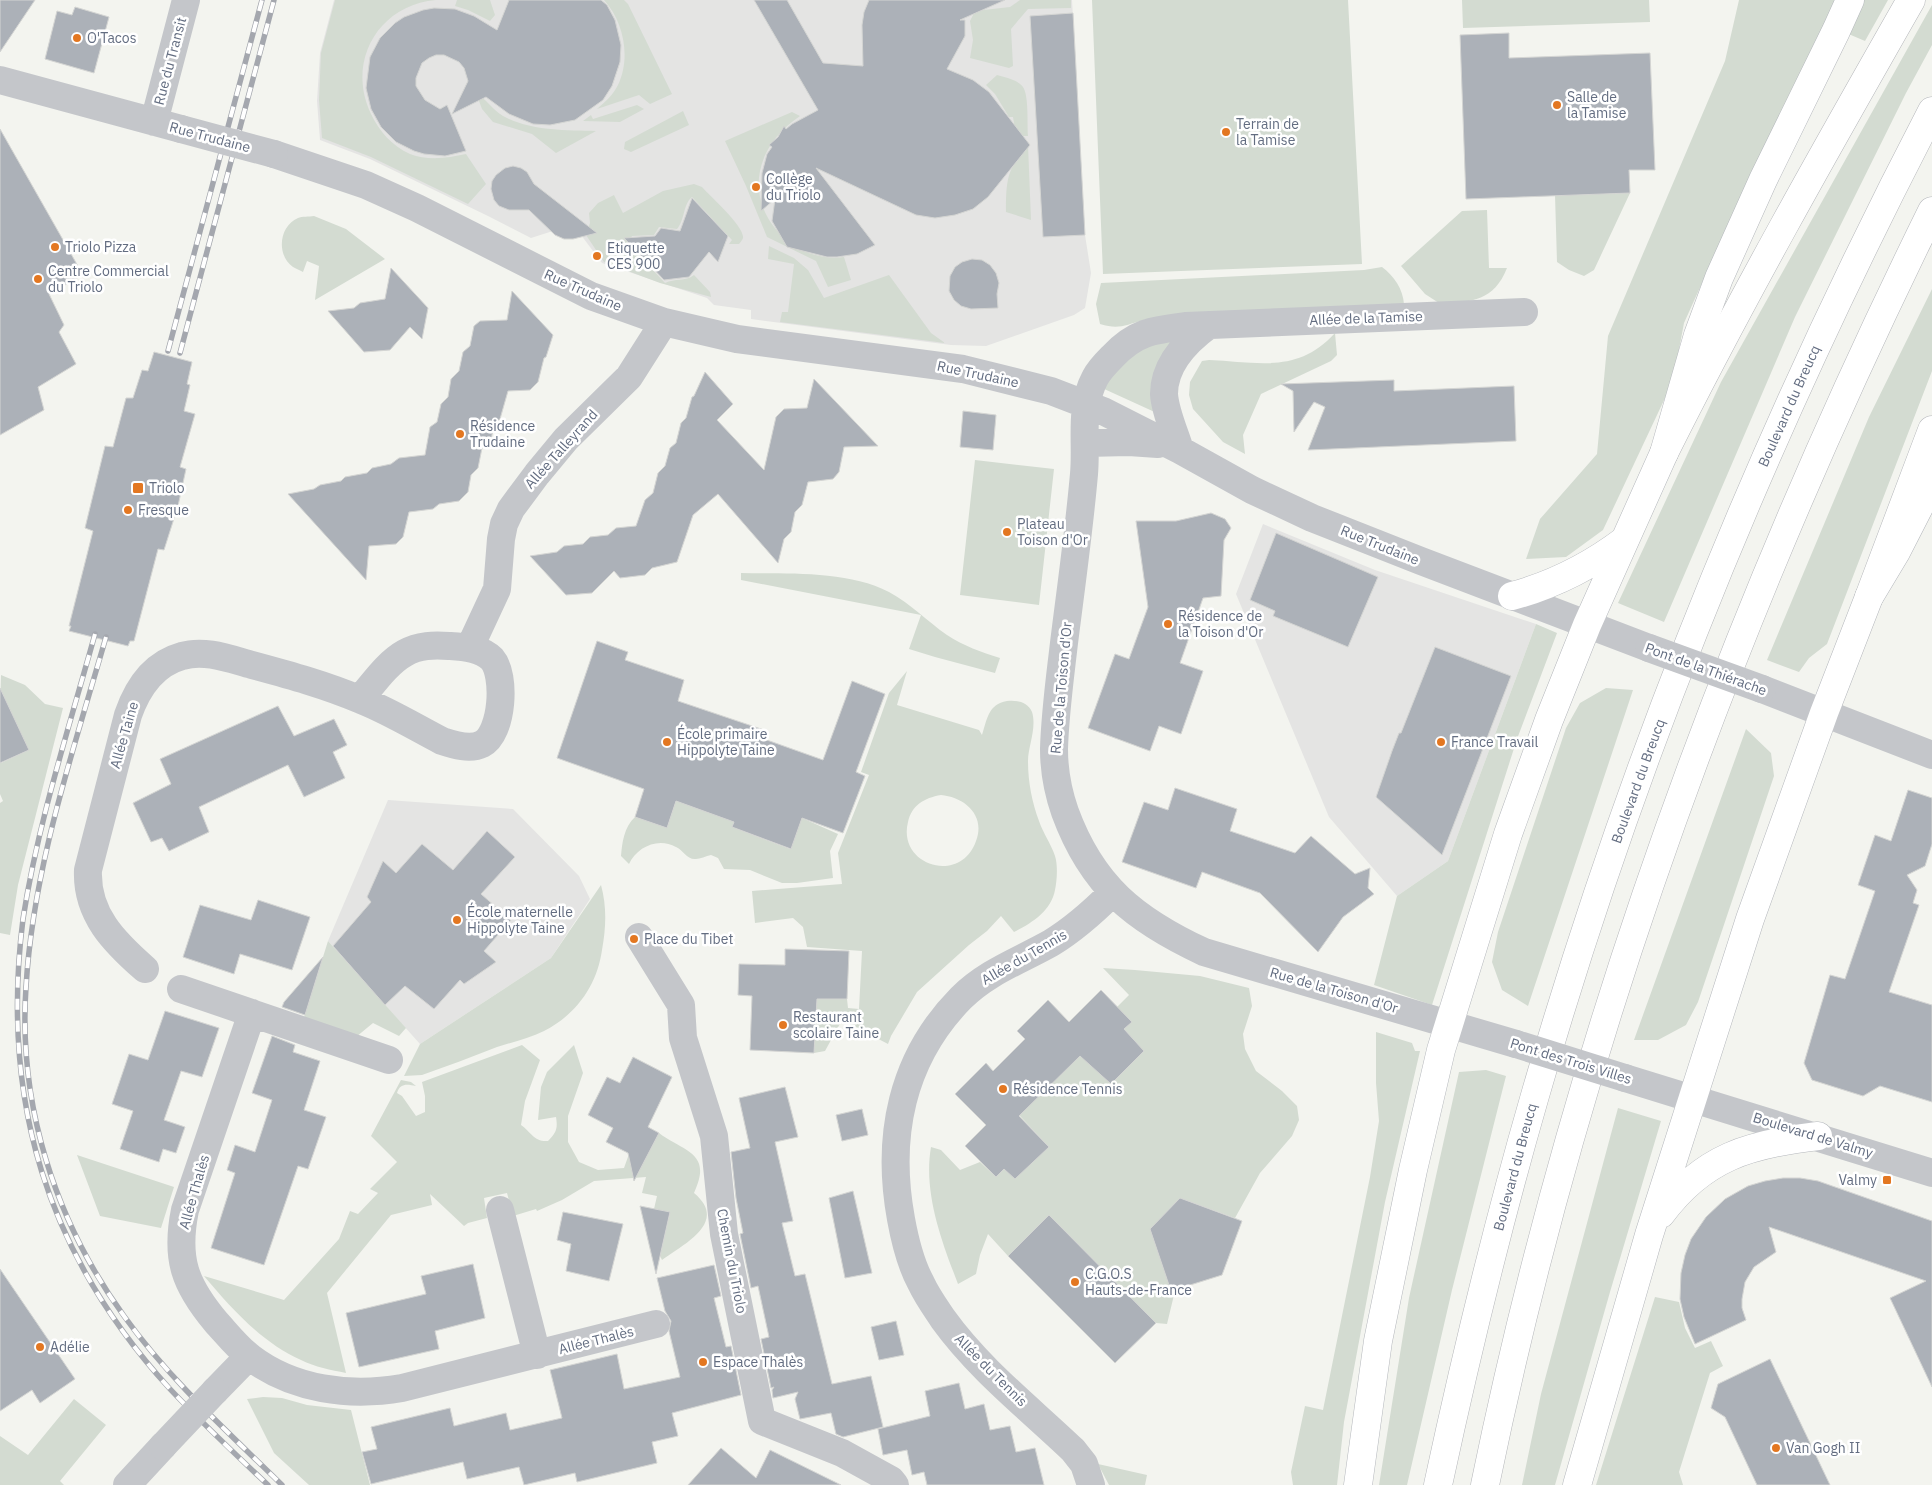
<svg xmlns="http://www.w3.org/2000/svg" width="1932" height="1485" font-family="'IBM Plex Sans',sans-serif">
	<style>
		.built { fill: #e4e4e3 }
		.green { fill: #d3dbd1; fill-rule: evenodd }
		.building { fill: #acb1b8; stroke: #d4d5d3 }
		.lines { fill: none; stroke-linecap: round; stroke-linejoin: round }
		.major-casing { stroke: #b4b7bc; stroke-width: 29 }
		.highway-casing { stroke: #b4b6ba; stroke-width: 29 }
		.minor { stroke: #c4c6ca; stroke-width: 28 }
		.major { stroke: #fff; stroke-width: 28 }
		.highway { stroke: #fff; stroke-width: 28 }
		.rail-casing { stroke: #a4a7ae; stroke-width: 5.5 }
		.rail { stroke: #fff; stroke-width: 4; stroke-dasharray: 11; stroke-linecap: butt }
		.minor-bridge { stroke: #c4c6ca; stroke-width: 28 }
		.poi-dot { fill: #e37721; stroke: #fff; stroke-width: 2 }
		.labels { text-anchor: middle; dominant-baseline: central; stroke-width: 5; stroke-linejoin: round; paint-order: stroke }
		.poi-label { font-size: 14px; fill: #636d81; stroke: #fff; text-anchor: start }
		.street-label { font-size: 14px; fill: #636d81; stroke: #fff }
	</style>
	<rect width="100%" height="100%" fill="#f3f4ef"/>
	<!-- built -->
	<path class="built" d="M334 0H1072L1085 235 1091 273 1085 308 1074 315 986 346 951 345 751 319V310L714 305 707 298 602 263 581 235 556 230 531 238 488 216 370 159 320 140 317 101 320 53Z
		M1263 524 1375 570 1536 624 1448 861 1397 896 1329 817 1236 594Z
		M388 800 513 809 579 876 590 899 551 958 420 1044 328 941Z"/>
	<!-- green -->
	<path class="green" d="M335 0H436C378 5 346 62 371 114 379 131 392 146 410 154 428 161 448 158 466 154L486 184 468 204 371 157 322 138 319 100 321 53Z
		M457 0H490L495 15 490 21 468 10 455 6Z
		M604 0H624L628 4 672 94 650 104 639 95 597 109C605 102 613 95 618 85 631 58 624 22 604 0Z
		M1020 0H1071V8L1028 9 1011 29 1013 66 1009 68 970 58 973 40 970 21 975 11 1010 7Z
		M1092 0H1348L1362 264 1103 274Z
		M1462 0H1649L1650 22 1463 28Z
		M1739 0H1888L1865 41 1825 24 1743 192 1684 323 1673 381 1603 530 1566 557 1526 559 1540 519 1597 454 1608 336 1725 61Z
		M1932 5V45L1906 93 1795 317 1664 622 1618 603 1721 382Z
		M997 75C1006 78 1017 79 1023 87 1029 96 1027 124 1028 136H1016L1013 117H1009L995 94 986 85Z
		M476 93C486 99 493 110 503 116 531 131 564 130 596 131L556 153 532 134 493 122 482 109Z
		M637 105 644 109 620 122 583 121 591 115 593 119Z
		M683 111 689 125 631 152 624 149 625 142Z
		M792 112 800 116C780 130 765 147 760 171 750 219 798 264 844 257L851 280 828 287 816 261 767 237 746 186 725 141Z
		M1028 145 1031 220 1006 212C1006 180 1007 169 1028 145Z
		M694 184 702 187C709 195 745 227 743 238 743 239 740 243 739 244H729L732 240 692 197C683 204 685 220 677 229L659 227 654 235 632 236 628 243 665 283C675 278 685 282 694 275L710 292 711 297 660 283 604 262 586 235 590 223 589 213 598 203 614 195 623 213 663 191Z
		M1630 193 1594 270 1584 276 1569 270 1557 262 1555 195Z
		M1487 210 1489 268H1507C1494 301 1472 301 1442 305L1425 294 1401 266 1462 211Z
		M314 216 346 229 385 259 315 300 319 266 307 261 303 272C300 270 296 269 293 267 276 255 279 226 298 218 302 216 309 217 314 216Z
		M769 246 794 258 808 270 824 298 889 275 931 333 945 343 780 322 782 312H788L794 264 768 259Z
		M1382 267C1394 276 1403 289 1404 304L1164 317C1157 318 1150 318 1144 320 1125 325 1119 330 1100 324L1096 304 1101 283 1364 270Z
		M1932 289V371L1827 644 1809 658 1799 672 1767 660 1869 417Z
		M1335 333 1337 355 1331 361 1261 394 1243 435 1245 454 1223 442 1193 409 1189 395 1190 382 1202 361 1209 360C1258 362 1298 374 1335 333Z
		M1170 339 1171 342 1162 357 1159 414 1102 388 1138 346Z
		M975 460 1054 469 1039 605 960 595Z
		M741 573C787 574 847 570 889 592 911 604 927 621 947 635 964 646 981 652 1000 658L995 673 935 657 909 649 921 615 741 580Z
		M1536 624 1557 633 1517 739 1432 1005 1374 985 1397 896 1448 861Z
		M907 671 897 705 979 730 982 735C987 720 988 704 1007 701 1017 700 1028 702 1032 712 1037 728 1028 746 1028 761 1028 782 1032 802 1039 821 1043 833 1051 844 1055 856 1058 865 1057 881 1055 890 1051 911 1032 923 1014 932L1001 916 987 931 969 945 917 992 891 1036 888 1044 842 1020 825 1051 814 1053 817 999H847L848 1008 859 1009 862 951 807 947 803 927 793 918 755 923 752 891 842 884 838 853 869 775 861 772 889 693ZM941 795C964 797 986 815 976 841 961 885 897 866 908 822 912 805 924 798 941 795Z
		M1 675 25 685 45 704 63 708 18 885 10 935 0 933V803L3 801 0 794V760L1 763 29 750 0 714Z
		M1606 688 1633 690 1528 1006 1502 990 1492 962 1498 932 1566 728 1580 703Z
		M1746 729 1771 753 1774 776 1698 1002 1686 1025 1658 1040H1634Z
		M676 801 734 822 732 827 790 849 802 818 838 834 830 851 833 878 797 883H782L750 870 724 869 718 858 711 855C706 856 700 859 696 859 687 860 683 850 676 847 658 837 637 847 629 864L621 856C622 843 624 827 635 817L667 828Z
		M601 885C607 907 606 928 602 950 597 985 577 1014 544 1031 530 1038 513 1042 497 1047 472 1057 447 1066 422 1075L404 1076 420 1044 551 958Z
		M328 941 406 1028 399 1036 373 1023 356 1037 303 1021Z
		M1103 968 1135 970 1200 976 1249 988 1252 1006 1243 1034 1245 1049 1256 1071 1282 1091 1297 1106 1299 1120 1292 1136 1260 1173 1235 1218 1180 1198 1150 1229 1171 1291 1174 1295 1167 1324 1156 1323 1049 1215 1008 1256 988 1234 980 1255 976 1274 958 1284C942 1242 923 1193 931 1147L941 1150 960 1170 980 1162 996 1177 1004 1169 1049 1147 1019 1115 1080 1055 1111 1084 1144 1051 1124 1029 1132 1022 1117 1007 1129 995Z
		M1376 1032 1412 1043 1415 1051H1420L1385 1202 1344 1422 1337 1485H1293L1291 1472 1305 1406 1323 1410 1370 1177 1379 1121 1376 1083Z
		M522 1045 540 1060 525 1101 521 1125C531 1132 534 1142 548 1141 556 1133 558 1129 556 1117L538 1120 541 1087 547 1072 574 1045 583 1073 568 1116V1142L579 1162 598 1170 624 1168 629 1154 644 1162 659 1133C684 1152 713 1152 694 1193 729 1222 684 1244 662 1260L660 1256 670 1213 654 1209 657 1196 642 1193 646 1177 594 1181 562 1200 537 1211 536 1209 513 1216 507 1193 484 1198 487 1218 468 1223 464 1226 430 1194 432 1205 391 1215 327 1293 346 1373C331 1370 315 1367 301 1360 262 1343 231 1308 204 1276L284 1300 339 1239 350 1211 358 1214 378 1193 370 1189 397 1162 371 1136 401 1080 411 1082 416 1086C407 1084 400 1083 397 1093L402 1096 416 1116 425 1112V1096L422 1082Z
		M1486 1070 1506 1076 1452 1290 1407 1485H1379L1409 1298 1459 1072Z
		M1618 1108 1661 1121 1610 1292 1555 1485H1522L1541 1394Z
		M77 1155 174 1187 161 1228 100 1216Z
		M1655 1297 1679 1302 1685 1328 1695 1348 1711 1341 1723 1366 1710 1373 1679 1472 1683 1485H1596Z
		M263 1397 282 1398 307 1405 351 1410 370 1485H309L274 1453 247 1399Z
		M74 1399 106 1425 60 1481 64 1485H0V1436L28 1455Z
		M1098 1464 1147 1475 1145 1485H1109Z"/>
	<!-- building -->
	<path class="building" d="M0 0H35L0 52Z
		M509 0H601L607 5 615 20 621 45 620 62 612 86 603 100 575 120 550 125 533 124 509 114 486 97 452 114 468 81 464 68 459 62 444 55H436L429 58 422 63 416 78V86L425 100 440 109 447 105 466 151 445 156 424 154 414 151 396 142 381 127 371 109 366 88 370 57 380 38 395 23 404 17 423 10 434 8 455 9 474 16 497 30Z
		M754 0H787L823 63 863 66 862 25 864 12 869 0H1005L960 20H965V36L947 69 973 80 989 92 1030 145 988 197 973 209 955 215 935 218 916 215 816 168 875 245 857 254 837 257H827L787 247 772 221 775 199 761 211 762 173 767 154 772 147 769 145 778 137 784 126 786 129 792 124 818 110Z
		M75 7 109 17 94 73 45 59 57 11 72 15Z
		M1073 13 1085 235 1043 237 1030 16Z
		M1509 33V58L1650 53 1655 170H1629L1630 193 1466 199 1460 35Z
		M0 129 83 275 49 294 64 325 59 332 76 364 38 387 44 410 0 435Z
		M513 166 521 168 527 172 534 184 597 233 573 239H564L555 235 529 210H509L499 206 494 200 491 189 492 181 496 175 505 168Z
		M692 198 728 236 718 262 709 252 689 277 664 280 624 238 655 236 661 228 680 231Z
		M972 259 982 260 990 265 996 273 999 283 997 294 998 308 971 309 961 306 954 300 949 291 950 276 955 267 962 262Z
		M391 268 428 308 422 339 410 327 390 350 364 352 328 311 354 308 360 303 385 299Z
		M512 291 553 335 546 357 544 358 538 382 530 390 508 391 500 419 494 423 491 441 482 448 478 468 471 475 468 492 459 501 439 504 433 509 409 512 403 537 396 544 369 546 366 580 288 494 314 489 320 485 341 481 345 477 367 473 372 468 391 464 399 458 425 455 430 427 437 422 441 404 448 397 451 379 459 371 463 352 470 346 474 326 480 321 507 320Z
		M154 352 192 362 187 384 190 385 184 411 195 414 180 467 186 469 178 506 164 550 158 549 134 641H130L128 646 69 631 71 626H69L93 531 85 528 105 446 113 447 126 398H133L142 370 148 371Z
		M705 372 733 404 717 420 764 470 776 417 784 409 807 408 814 379 878 446 844 447 839 472 833 479 808 482 802 505 795 512 791 532 784 539 778 563 718 494 693 515 677 562 652 568 645 575 620 578 614 571 592 593 566 595 530 556 557 552 564 546 583 544 590 537 608 535 616 528 636 526 645 500 653 493 658 473 665 466 670 448 676 443 681 423 686 418 692 397 694 396Z
		M1394 380V391L1514 386 1516 441 1308 450 1325 407 1314 402 1294 432 1293 391 1281 384Z
		M963 411 996 415 993 450 960 447Z
		M1211 513 1225 519 1231 528 1224 540 1221 596 1203 598 1180 663 1203 671 1181 734 1159 726 1150 751 1088 728 1115 654 1129 659 1148 607 1136 521H1176Z
		M1276 533 1378 577 1348 647 1273 616 1275 611 1250 600Z
		M597 641 628 652 625 660 684 680 678 701 767 731 764 739 823 760 852 681 885 694 856 772 865 776 843 833 802 818 791 849 732 827 734 822 676 801 667 828 635 817 644 789 557 758Z
		M1435 647 1511 676 1442 855 1376 797 1392 751 1399 733H1401Z
		M0 688 29 750 0 763Z
		M278 706 294 736 334 719 347 745 333 752 345 778 304 797 288 765 199 807 209 832 169 851 162 838 151 842 133 803 171 784 160 759Z
		M1175 788 1237 809 1230 831 1295 853 1311 836 1355 874 1370 868 1368 888 1374 894 1343 917 1318 952 1260 893 1202 872 1196 888 1122 862 1144 802 1168 810Z
		M1908 790 1932 798V844L1925 866 1907 875 1917 890 1913 903 1919 905 1889 992 1932 1005V1102L1880 1086 1863 1096 1812 1080 1804 1063 1830 975 1845 979 1875 891 1858 885 1875 835 1891 841Z
		M487 831 515 857 481 894 511 920 484 951 496 962 464 984 460 980 434 1009 405 986 385 1005 333 946 371 902 367 897 383 861 396 873 422 844 453 870Z
		M258 900 310 917 292 970 240 954 234 974 183 957 200 905 251 920Z
		M785 949 849 951 847 999H817L814 1053 750 1050 752 996 738 995 739 964 785 965Z
		M323 957 305 1015 282 1007 284 1002Z
		M1101 990 1132 1022 1124 1029 1144 1051 1111 1084 1080 1056 1019 1116 1049 1147 1015 1179 1004 1169 996 1177 965 1146 986 1125 955 1094 986 1063 993 1071 1025 1039 1017 1031 1048 1000 1069 1022Z
		M165 1011 219 1028 202 1077 181 1071 164 1120 185 1127 176 1153 163 1149 159 1162 120 1149 133 1111 112 1104 129 1054 148 1060Z
		M272 1036 295 1045 293 1052 320 1061 304 1110 326 1117 308 1169 298 1166 264 1265 211 1248 235 1173 227 1170 235 1145 255 1152 272 1100 252 1093Z
		M633 1057 672 1077 648 1127 659 1133 634 1181 628 1153 606 1142 613 1128 588 1115 607 1077 620 1083Z
		M785 1087 798 1137 775 1142 793 1221 782 1223 795 1276 805 1274 832 1384 871 1376 883 1427 843 1437 836 1434 831 1413 800 1419 795 1399 798 1392 773 1398 772 1390 774 1387 771 1388 761 1339 769 1337 758 1286 751 1288 740 1234 743 1233 736 1198 731 1152 750 1148 739 1098Z
		M862 1109 868 1135 842 1141 836 1115Z
		M1783 1178H1800L1818 1181 1932 1221V1387L1890 1298 1926 1281 1769 1227 1776 1252 1754 1267 1745 1282 1742 1299V1308L1746 1320 1695 1344 1684 1317 1680 1299 1681 1273 1685 1255 1691 1239 1706 1217 1725 1199 1748 1186 1765 1181Z
		M853 1191 872 1273 845 1278 829 1198Z
		M1180 1198 1242 1221 1222 1275 1171 1291 1150 1229Z
		M640 1206 670 1212 656 1274Z
		M563 1212 623 1224 609 1281 566 1271 571 1244 557 1240Z
		M1049 1215 1156 1323 1115 1363 1008 1256Z
		M473 1264 485 1318 435 1331 439 1349 359 1367 346 1313 426 1294 421 1276Z
		M714 1265 721 1296 714 1298 726 1347 731 1346 741 1395 672 1413 678 1436 652 1442 657 1463 577 1482 575 1473 524 1485 519 1467 467 1479 463 1462 371 1484 362 1452 377 1449 371 1427 450 1408 454 1426 506 1413 510 1430 562 1418 550 1370 617 1354 624 1389 680 1377 669 1331 671 1321 665 1311 657 1278Z
		M0 1269 75 1379 40 1403 32 1390 0 1411Z
		M896 1321 904 1355 879 1360 871 1327Z
		M1770 1359 1830 1485H1757L1725 1417 1711 1408 1718 1384Z
		M959 1383 965 1409 984 1404 990 1430 1010 1426 1016 1452 1035 1448 1044 1485H927L924 1472 912 1475 907 1450 883 1455 878 1429 930 1416 925 1391Z
		M721 1448 756 1478 770 1450 841 1485H688Z"/>
	<g class="lines">
		<defs>
			<path id="major" d="M1512 596C1553 585 1592 565 1625 540
				M1661 1214C1703 1157 1750 1144 1818 1136
				M1358 1485 1378 1341 1413 1170 1441 1050 1508 834 1549 720 1587 625 1664 453 1698 335 1719 278 1763 180 1836 31 1850 0
				M1577 1485 1649 1235 1750 919 1824 713 1869 597 1896 552 1932 482"/>
			<path id="highway" d="M1664 453C1741 299 1826 149 1911 0
				M1869 597 1932 430
				M1438 1485C1466 1355 1497 1227 1534 1099 1632 758 1768 426 1932 111
				M1485 1485C1576 1041 1732 616 1932 211"/>
		</defs>
		<!-- major casing -->
		<use href="#major" class="major-casing"/>
		<!-- highway casing -->
		<use href="#highway" class="highway-casing"/>
		<!-- minor -->
		<path class="minor" d="M0 80 181 129
			M154 122 186 0
			M274 154 366 185 417 208 591 296 664 322 737 339 963 369 1051 391 1103 411 1180 450 1252 490 1312 518 1421 561 1649 648
			M1085 443 1129 442 1158 444
			M1180 450C1175 433 1165 412 1164 394 1164 365 1187 341 1209 325
			M470 647 497 589 501 539 504 524 511 509 537 474 566 439 629 377 664 322
			M1762 689 1932 755
			M639 937 681 1005 683 1038 714 1136 724 1234 762 1421 842 1453 891 1480 895 1485
			M145 969C114 942 86 914 88 870L128 715C137 689 153 664 182 656 205 649 230 659 252 665 289 675 326 685 361 700 389 711 415 727 442 741 454 745 470 750 482 744 503 733 506 675 492 659 481 648 463 647 449 646 434 645 419 645 405 653 387 663 373 684 360 699
			M181 989 389 1060
			M252 1013 185 1210C175 1259 185 1285 216 1322 227 1334 237 1347 250 1357 293 1390 350 1397 402 1388L656 1324
			M1516 1044 1204 952C1135 920 1092 886 1065 812 1058 792 1054 770 1054 749 1055 713 1060 678 1064 643 1071 587 1079 531 1084 474 1087 441 1079 408 1095 378 1099 370 1106 363 1112 357 1135 332 1153 330 1186 326L1524 312
			M1625 1078 1932 1173
			M500 1210 537 1355
			M215 1391 249 1356
			M127 1485 163 1446
			M1091 1485 1084 1464 1073 1450C1029 1408 979 1369 943 1319 935 1307 927 1296 921 1283 910 1263 905 1241 901 1219 886 1137 901 1059 961 998 987 972 1019 961 1051 943 1074 929 1093 912 1112 893"/>
		<!-- major -->
		<use href="#major" class="major"/>
		<!-- highway -->
		<use href="#highway" class="highway"/>
		<defs>
			<path id="rail" d="M168 351 262 0
				M180 353 274 0
				M95 634C69 728 38 822 23 919 0 1101 47 1254 170 1389 201 1422 235 1454 268 1485
				M106 637C73 752 33 867 26 987 18 1105 55 1221 124 1316 169 1379 227 1431 282 1485"/>
		</defs>
		<!-- rail casing -->
		<use href="#rail" class="rail-casing"/>
		<!-- rail -->
		<use href="#rail" class="rail"/>
		<!-- minor-bridge -->
		<path class="minor-bridge" d="M181 129 274 154
			M1649 648 1762 689
			M1516 1044 1625 1078
			M163 1446 215 1391"/>
	</g>
	<!-- markers -->
	<g class="poi-dot">
		<circle cx="77" cy="38" r="5"/>
		<circle cx="1557" cy="105" r="5"/>
		<circle cx="1226" cy="132" r="5"/>
		<circle cx="756" cy="187" r="5"/>
		<circle cx="55" cy="247" r="5"/>
		<circle cx="597" cy="256" r="5"/>
		<circle cx="38" cy="279" r="5"/>
		<circle cx="460" cy="434" r="5"/>
		<rect x="132" y="482" width="12" height="12" rx="2.5"/>
		<circle cx="128" cy="510" r="5"/>
		<circle cx="1007" cy="532" r="5"/>
		<circle cx="1168" cy="624" r="5"/>
		<circle cx="667" cy="742" r="5"/>
		<circle cx="1441" cy="742" r="5"/>
		<circle cx="457" cy="920" r="5"/>
		<circle cx="634" cy="939" r="5"/>
		<circle cx="783" cy="1025" r="5"/>
		<circle cx="1003" cy="1089" r="5"/>
		<rect x="1882" y="1175" width="10" height="10" rx="2.5"/>
		<circle cx="1075" cy="1282" r="5"/>
		<circle cx="40" cy="1347" r="5"/>
		<circle cx="703" cy="1362" r="5"/>
		<circle cx="1776" cy="1448" r="5"/>
	</g>
	<g class="labels">
		<!-- poi labels -->
		<g class="poi-label">
			<text x="87" y="38">O'Tacos</text>
			<text x="1567" y="97">Salle de<tspan x="1567" dy="16">la Tamise</tspan></text>
			<text x="1236" y="124">Terrain de<tspan x="1236" dy="16">la Tamise</tspan></text>
			<text x="766" y="179">Collège<tspan x="766" dy="16">du Triolo</tspan></text>
			<text x="65" y="247">Triolo Pizza</text>
			<text x="607" y="248">Etiquette<tspan x="607" dy="16">CES 900</tspan></text>
			<text x="48" y="271">Centre Commercial<tspan x="48" dy="16">du Triolo</tspan></text>
			<text x="470" y="426">Résidence<tspan x="470" dy="16">Trudaine</tspan></text>
			<text x="149" y="488">Triolo</text>
			<text x="138" y="510">Fresque</text>
			<text x="1017" y="524">Plateau<tspan x="1017" dy="16">Toison d'Or</tspan></text>
			<text x="1178" y="616">Résidence de<tspan x="1178" dy="16">la Toison d'Or</tspan></text>
			<text x="677" y="734">École primaire<tspan x="677" dy="16">Hippolyte Taine</tspan></text>
			<text x="1451" y="742">France Travail</text>
			<text x="467" y="912">École maternelle<tspan x="467" dy="16">Hippolyte Taine</tspan></text>
			<text x="644" y="939">Place du Tibet</text>
			<text x="793" y="1017">Restaurant<tspan x="793" dy="16">scolaire Taine</tspan></text>
			<text x="1013" y="1089">Résidence Tennis</text>
			<text x="1877" y="1180" text-anchor="end">Valmy</text>
			<text x="1085" y="1274">C.G.O.S<tspan x="1085" dy="16">Hauts-de-France</tspan></text>
			<text x="50" y="1347">Adélie</text>
			<text x="713" y="1362">Espace Thalès</text>
			<text x="1786" y="1448">Van Gogh II</text>
		</g>
		<!-- street labels -->
		<g class="street-label">
			<text transform="translate(170 61) rotate(-75)">Rue du Transit</text>
			<text transform="translate(210 137) rotate(15)">Rue Trudaine</text>
			<text transform="translate(583 290) rotate(24)">Rue Trudaine</text>
			<text transform="translate(1366 318) rotate(-2)">Allée de la Tamise</text>
			<text transform="translate(978 374) rotate(12)">Rue Trudaine</text>
			<text transform="translate(1789 406) rotate(-66)">Boulevard du Breucq</text>
			<text transform="translate(561 449) rotate(-48)">Allée Talleyrand</text>
			<text transform="translate(1380 545) rotate(22)">Rue Trudaine</text>
			<text transform="translate(1706 669) rotate(20)">Pont de la Thiérache</text>
			<text transform="translate(1061 688) rotate(-85)">Rue de la Toison d'Or</text>
			<text transform="translate(124 735) rotate(-74)">Allée Taine</text>
			<text transform="translate(1638 781) rotate(-70)">Boulevard du Breucq</text>
			<text transform="translate(1024 957) rotate(-30)">Allée du Tennis</text>
			<text transform="translate(1334 990) rotate(16)">Rue de la Toison d'Or</text>
			<text transform="translate(1571 1061) rotate(17)">Pont des Trois Villes</text>
			<text transform="translate(1813 1135) rotate(17)">Boulevard de Valmy</text>
			<text transform="translate(1515 1167) rotate(-75)">Boulevard du Breucq</text>
			<text transform="translate(194 1192) rotate(-74)">Allée Thalès</text>
			<text transform="translate(732 1261) rotate(79)">Chemin du Triolo</text>
			<text transform="translate(596 1340) rotate(-14)">Allée Thalès</text>
			<text transform="translate(991 1370) rotate(45)">Allée du Tennis</text>
		</g>
	</g>
</svg>
